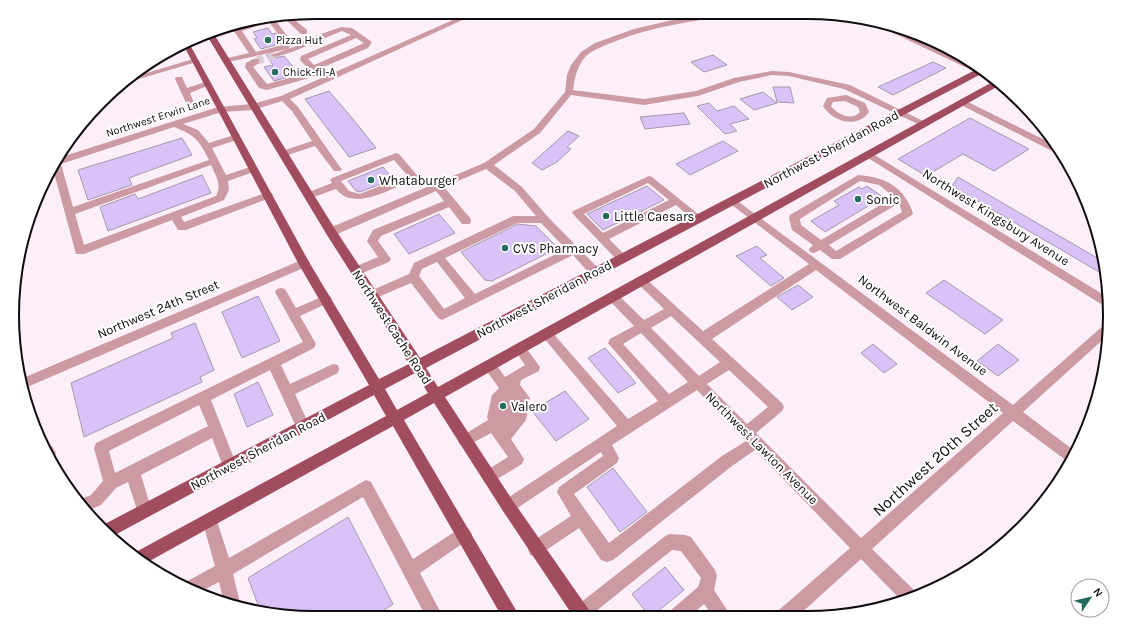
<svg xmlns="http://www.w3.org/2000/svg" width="1122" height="630" font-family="Karla,sans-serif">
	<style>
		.building { fill: #d9c2f7; stroke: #a19baa }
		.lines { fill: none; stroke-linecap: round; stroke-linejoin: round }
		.minor-tunnel { stroke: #d9cdd6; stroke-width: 8; stroke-dasharray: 8 4; stroke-linecap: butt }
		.minor { fill: #cc9aa2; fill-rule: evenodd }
		.major { fill: #a24c5f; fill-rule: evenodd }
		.poi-dot { fill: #266b5f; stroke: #fff; stroke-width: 1.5 }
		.labels { text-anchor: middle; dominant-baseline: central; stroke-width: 4; stroke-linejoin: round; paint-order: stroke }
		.far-poi-label { font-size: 11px; fill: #100b0e; stroke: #fff; text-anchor: start }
		.far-street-label { font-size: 11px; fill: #100b0e; stroke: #fff }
		.street-label { font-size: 13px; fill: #100b0e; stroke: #fff }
		.poi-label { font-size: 13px; fill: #100b0e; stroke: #fff; text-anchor: start }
		.near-street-label { font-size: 16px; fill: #100b0e; stroke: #fff }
		.rim { fill: none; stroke: #100b0e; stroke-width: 2 }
	</style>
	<rect width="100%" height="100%" fill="#fdeff9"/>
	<!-- building -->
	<path class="building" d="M268 28 272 34 276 33 283 43 261 49 254 39 257 38 253 32Z
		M270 54 274 58 284 56 299 74 274 81 264 67 273 65 266 55Z
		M713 55 727 65 704 72 691 62Z
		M933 62 946 68 893 95 878 87Z
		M773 87H790L794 103 777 102Z
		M329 91 357 124 376 148 349 157 305 99Z
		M763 92 777 103 754 110 740 99Z
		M709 103 717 111 734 106 749 119 730 124 737 131 725 134 697 106Z
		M684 113 690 124 645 129 640 117Z
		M970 118 1029 149 994 171 963 154 926 176 898 159Z
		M568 131 579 136 567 147 571 149 557 162 542 170 532 163Z
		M182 138 192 155 129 178 132 185 88 200 78 170Z
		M723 141 738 151 690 175 676 164Z
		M383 167 393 179 360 192 356 191 348 181Z
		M202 175 211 193 108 231 100 207 135 194 138 199Z
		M958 177 1104 262 1106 276 952 186Z
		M647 186 664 200 603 230 587 214Z
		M867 186 883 197 825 232 811 221 839 205 834 201 859 187 862 189Z
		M439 214 455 233 409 254 394 234Z
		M518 224 536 226 558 248 492 281 485 280 461 252Z
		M757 246 767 255 760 258 784 278 771 286 736 256Z
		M944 280 1003 320 985 334 926 293Z
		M798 285 813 297 792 310 777 297Z
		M258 296 280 341 242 358 222 312Z
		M195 323 214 370 200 377 202 382 84 437 71 383 173 338 171 333Z
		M873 344 897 364 884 373 861 353Z
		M998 344 1019 360 998 376 977 361Z
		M605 348 636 383 618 393 588 358Z
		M258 382 273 415 247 427 234 394Z
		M565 391 589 419 556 441 532 411Z
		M613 468 647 512 620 532 587 487Z
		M348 517 393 604 374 617H295L260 610 248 578Z
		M665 567 684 590 652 616H649L632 594Z"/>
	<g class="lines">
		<!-- minor-tunnel -->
		<path class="minor-tunnel" d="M256 61 275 55"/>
		<!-- minor -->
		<path class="minor" d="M471 12H480L290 99 298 107 340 167 342 169 340 171H334L315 146 285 156H279V152L312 141 292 111 282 101 253 110 222 112 183 124 198 130 209 143 234 135H240V139L212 148 226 175 253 166 258 169 256 171 228 181 229 190 224 200 181 217 184 222 268 192 272 193 273 195 272 197 186 230H178L172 220 84 254H76L53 169 58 158 218 107 252 104 281 96ZM174 127C195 135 199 140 209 160L73 207 61 164ZM211 165C216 176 222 185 216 196L84 245 75 214Z
			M720 13H737L733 15C693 21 654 26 616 41 606 45 594 49 586 56 577 66 575 77 573 90L644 99 696 91 734 78 772 71 789 72 850 85 927 123 926 125H920L844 89 789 76 772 75 739 82 698 96 644 105 571 95 540 133 494 165 522 187 548 217 599 269 601 272 599 275H591L573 255 442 320 438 318 411 283 376 298H368L366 295 368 292 409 274 414 263 513 216H536L515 191 486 169 444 187 470 218 471 221 470 224H462L449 207 381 236 378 241 391 259 389 262 360 274H352L350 271 352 268 378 257 367 241 373 230 444 201 436 191 335 235H327L326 232 327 229 484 163 534 129 565 92 567 75 571 65 581 52 595 43 634 29 681 18ZM518 223H541L566 249 475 294 445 258ZM437 262 465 298 444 309 419 276 422 269Z
			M290 16 307 30V34H301L283 17Z
			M274 19 293 43 288 49 223 63V59L249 53 233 30 234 28ZM269 22 285 43 282 45 256 52 242 31Z
			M872 20 883 22 979 67 994 78H988L872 23Z
			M341 27 352 28 372 42 368 48 319 69 323 74 322 76H316L267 90 259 88 245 67 246 63 253 59H259V63L253 67 267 84 312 72 300 60 301 56 351 35 342 31C319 40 299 51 275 57L271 55 296 46 304 40ZM356 38 364 43 362 44 314 65 308 59Z
			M193 59 200 61 122 84 127 79Z
			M176 77H182L187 88 208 81 212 84 190 93 195 105 191 108 188 107 175 79Z
			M846 95 865 103 869 112C857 129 833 122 823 106L827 98ZM845 101 858 107 860 112C852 121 838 115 831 106L833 102Z
			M962 99 1057 146 1062 155 1058 154 959 104V100Z
			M868 151 1109 298V309L865 156 863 154Z
			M396 153 399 154 416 174 418 176 416 178C395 187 354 213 336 189L308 199 303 196 304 194 332 183 330 180 332 178ZM394 160 407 175 360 194 349 191 341 181Z
			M858 175C886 177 904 187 913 213L912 215 840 259H832L820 250 814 253 810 252 809 249 813 245 792 230 789 218 790 215ZM860 181 879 185 894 197 821 240 801 225 800 219ZM899 203 902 212 836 251 829 245Z
			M649 176 652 177 703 218 698 222 694 221 676 205 609 239 628 258 622 262 618 261 572 213 573 211ZM648 183 669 200 603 233 584 214Z
			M732 197 1013 405 1104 325 1108 323V335L1023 412 1076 452 1071 464 1013 421 872 549 917 593 918 595 905 602H903L861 559 798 616H777L779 610 850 548 755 450 732 466 613 560 607 562 601 560 579 528 536 557 530 555 528 549 530 543 571 516 557 492 559 487 603 456 601 452 513 511 508 513 503 511 501 506 503 501 617 426 543 337 541 334 543 331 547 329 551 331 628 419 658 401 608 343 610 339 634 326 609 300 607 297 609 294H617L644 320 664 309 635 281 637 278H645L703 331 809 264 728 202 727 200ZM816 270 1003 413 861 538 756 433 782 411 784 407 782 403 712 339ZM671 316 720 362 699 376 651 328ZM641 333 688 382 669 394 623 344ZM729 370 768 407 747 424 707 384ZM697 390 746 441 722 456 609 543 574 494 617 463 619 458 612 445Z
			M304 259 308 260 310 263 308 266 25 388 23 378Z
			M281 288 285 289 296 308 326 295 330 296 332 299 330 302 300 316 316 344 314 348 281 365 290 384 333 364 338 365 339 369 338 373 295 394 310 427 308 431 303 433 298 431 270 370 211 400 237 466 235 471 230 473 225 471 212 438 141 475 152 511 149 516 144 518 139 516 128 482 116 488 101 505 85 512 78 500 91 495 103 481 94 448 96 443 303 342 275 292 277 289ZM199 405 208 426 115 473 109 451Z
			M520 344 524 345 540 367 539 371 521 380 520 385 530 398 526 420 511 439 524 459 522 464 489 484 484 482 482 477 484 472 508 457 491 433 465 447 460 445 458 441 460 437 488 420 487 417 492 395 499 388 483 366 484 362C495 359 499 369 505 377L525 365 514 349 516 345Z
			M47 445 52 446 56 453 54 458H52L44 446Z
			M366 480 371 482 413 559 459 529 464 526 469 529 472 534 469 539 420 573 443 617H426L363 497 233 574 241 607 224 603 219 582 198 593 183 586 184 583 215 566 202 520 205 515 210 513 215 515 229 558Z
			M669 534 685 535 691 537 715 570 717 576 714 590 731 616H713L704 604 690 616H669L671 610 698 587 701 578 681 551 672 550 590 616H574L573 613 575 607 664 537Z"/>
		<!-- major -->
		<path class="major" d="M212 31 335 229 420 358 979 68 985 72 426 368 438 387 996 80 1002 84 445 397 513 501 589 610 591 616H573L503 511 434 403 404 420 520 617H502L393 426 146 563 134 553 386 416 374 395 113 536 101 526 369 385 298 263 184 46 189 43 309 262 379 379 409 364 327 235 206 34ZM415 373 428 393 397 410 385 389Z"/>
	</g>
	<!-- markers -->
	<g class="poi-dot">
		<circle cx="268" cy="40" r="4"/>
		<circle cx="275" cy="72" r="4"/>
		<circle cx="371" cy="180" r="4"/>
		<circle cx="858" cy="199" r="4"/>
		<circle cx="606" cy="216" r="4"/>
		<circle cx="505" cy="248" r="4"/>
		<circle cx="503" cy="406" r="4"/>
	</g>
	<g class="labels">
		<!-- far-poi labels -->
		<g class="far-poi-label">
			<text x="276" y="40">Pizza Hut</text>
			<text x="283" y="72">Chick-fil-A</text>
		</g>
		<!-- far-street labels -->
		<g class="far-street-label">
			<text transform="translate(158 117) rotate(-18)">Northwest Erwin Lane</text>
		</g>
		<!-- street labels -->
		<g class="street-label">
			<text transform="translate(831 149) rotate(-28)">Northwest Sheridan Road</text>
			<text transform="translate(996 217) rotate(32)">Northwest Kingsbury Avenue</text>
			<text transform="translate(544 299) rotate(-28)">Northwest Sheridan Road</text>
			<text transform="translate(158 309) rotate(-23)">Northwest 24th Street</text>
			<text transform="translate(923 325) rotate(37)">Northwest Baldwin Avenue</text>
			<text transform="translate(392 327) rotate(57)">Northwest Cache Road</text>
			<text transform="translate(762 448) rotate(45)">Northwest Lawton Avenue</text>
			<text transform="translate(258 451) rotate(-28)">Northwest Sheridan Road</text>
		</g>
		<!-- poi labels -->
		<g class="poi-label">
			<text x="379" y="180">Whataburger</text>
			<text x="866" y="199">Sonic</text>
			<text x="614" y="216">Little Caesars</text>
			<text x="513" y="248">CVS Pharmacy</text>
			<text x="511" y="406">Valero</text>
		</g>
		<!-- near-street labels -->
		<g class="near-street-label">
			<text transform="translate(935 459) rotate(-42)">Northwest 20th Street</text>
		</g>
	</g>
	<!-- crop -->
	<path d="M0 0H1122V630H0ZM315 19H807A296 296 0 0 1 1103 315V315A296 296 0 0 1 807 611H315A296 296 0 0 1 19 315V315A296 296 0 0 1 315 19Z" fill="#fff" fill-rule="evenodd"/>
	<path class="rim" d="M315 19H807A296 296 0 0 1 1103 315V315A296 296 0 0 1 807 611H315A296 296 0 0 1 19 315V315A296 296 0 0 1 315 19Z"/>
	<!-- north arrow -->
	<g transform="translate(1090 598) rotate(55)"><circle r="19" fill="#ffffff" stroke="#9f9d9f"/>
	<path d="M0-3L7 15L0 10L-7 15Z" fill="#266b5f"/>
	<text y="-6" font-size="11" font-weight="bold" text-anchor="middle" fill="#100b0e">N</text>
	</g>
</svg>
